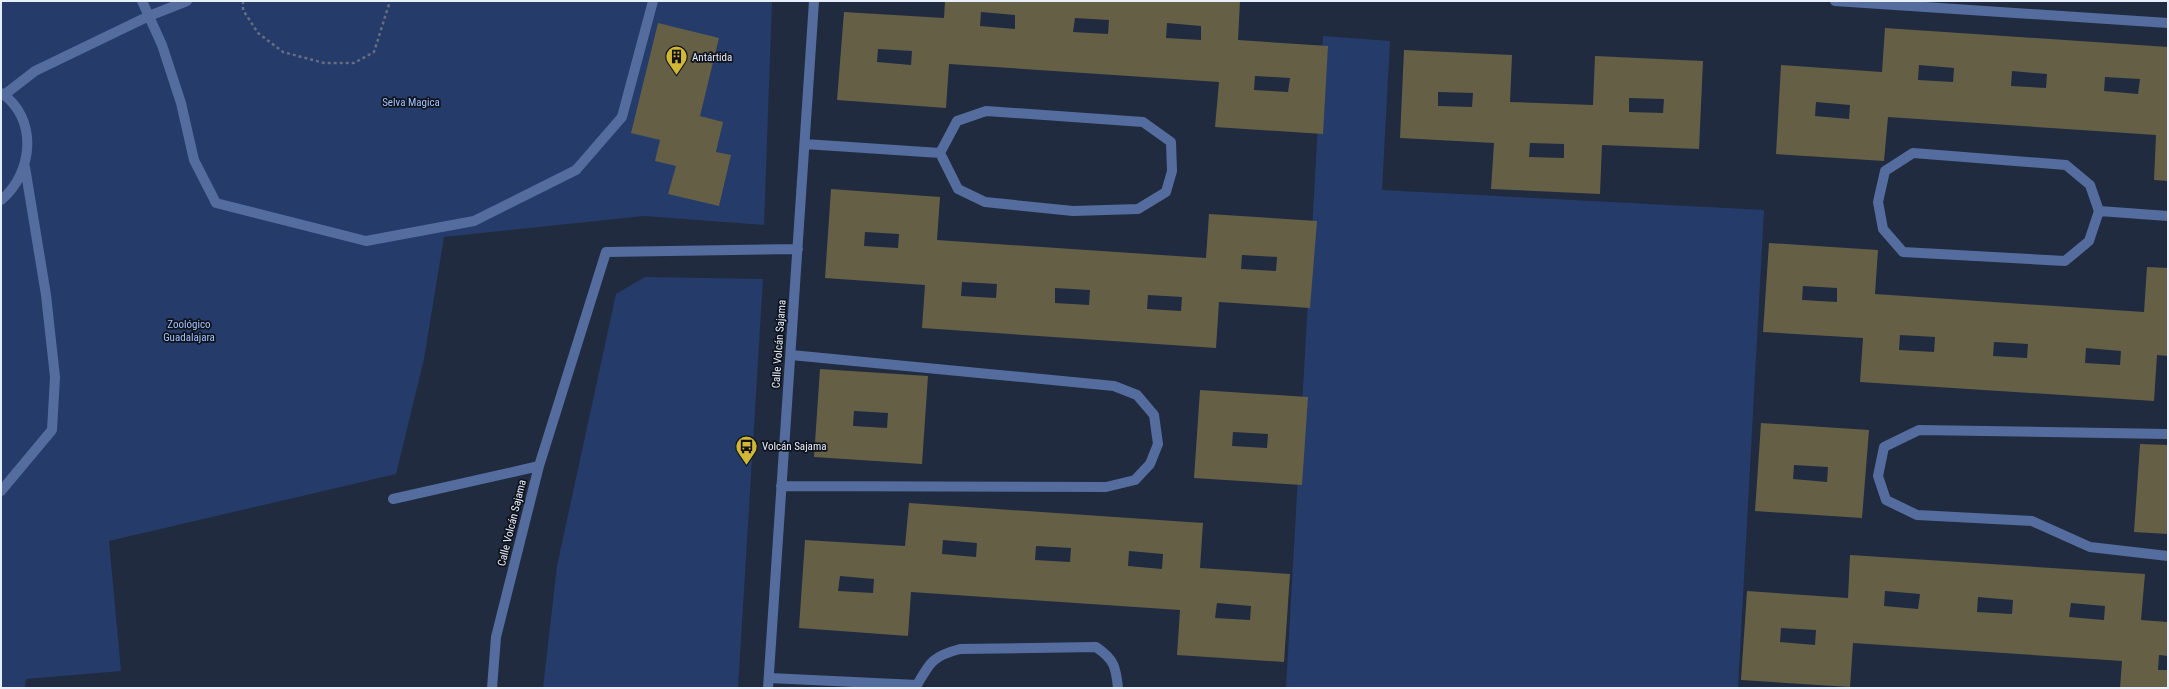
<svg xmlns="http://www.w3.org/2000/svg" width="2169" height="689" font-family="'Roboto Condensed',sans-serif">
	<style>
		.green { fill: #253b69 }
		.building { fill: #655f46; fill-rule: evenodd }
		.lines { fill: none; stroke-linecap: round; stroke-linejoin: round }
		.path { stroke: #656e80; stroke-width: 2.5; stroke-dasharray: 3 3; stroke-linecap: butt }
		.pedestrian { stroke: #546d9e; stroke-width: 10 }
		.minor { stroke: #546d9e; stroke-width: 10 }
		.labels { text-anchor: middle; dominant-baseline: central; stroke-width: 3.5; stroke-linejoin: round; paint-order: stroke }
		.poi-label { font-size: 11px; fill: #e7eefc; stroke: #0f131c; text-anchor: start }
		.park-label { font-size: 11px; fill: #a3c2ff; stroke: #0f131c }
		.street-label { font-size: 11px; fill: #e7eefc; stroke: #0f131c }
	</style>
	<rect width="100%" height="100%" fill="#212b3f"/>
	<!-- green -->
	<path class="green" d="M1 1H772L764 225 644 216 444 237 424 359 396 474 109 541 121 671 26 679 25 688H1Z
		M1323 36 1390 41 1382 190 1764 210 1738 688H1286Z
		M645 277 763 279 738 688H543L557 566 616 294Z"/>
	<!-- building -->
	<path class="building" d="M945 1H1240L1238 40 1328 46 1323 134 1215 127 1219 82 949 64 946 108 837 100 844 12 944 18ZM981 12 1015 15V29L980 26ZM1075 18 1109 20 1108 34 1073 32ZM1167 23 1201 26V40L1166 38ZM878 49 912 51 911 65 877 62ZM1255 76 1290 78 1288 92 1254 90Z
		M658 23 719 38 700 116 723 122 716 152 731 155 719 206 668 194 676 166 655 161 660 140 631 133Z
		M1885 28 2168 47V181L2154 180 2156 135 1888 117 1884 161 1776 154 1781 65 1882 72ZM1919 65 1954 68 1953 82 1918 80ZM2012 71 2047 74 2046 88 2011 86ZM2105 77 2140 79 2138 94 2104 91ZM1816 102 1850 105 1849 119 1815 116Z
		M1404 50 1512 55 1510 102 1593 105 1595 56 1703 61 1699 149 1602 145 1600 194 1491 189 1494 143 1400 138ZM1438 92 1473 93 1472 107 1438 106ZM1629 98 1664 99 1663 113 1629 112ZM1530 143 1564 144V158L1529 157Z
		M831 189 940 197 937 240 1206 258 1209 214 1317 221 1310 308 1219 302 1216 348 922 328 925 285 825 278ZM865 232 899 234 898 248 864 246ZM1242 255 1277 257 1276 271 1241 269ZM962 282 997 284 996 298 961 296ZM1055 288 1090 290 1089 305 1055 303ZM1148 295 1182 297 1181 311 1147 309Z
		M1769 243 1878 250 1875 294 2144 312 2147 267 2168 268V356L2157 355 2154 401 1860 382 1863 338 1763 332ZM1803 286 1837 288V302L1802 300ZM1900 335 1935 337 1934 352 1899 350ZM1994 342 2028 344 2027 358 1993 356ZM2086 348 2121 351 2120 365 2085 363Z
		M820 369 928 376 922 464 814 457ZM854 411 888 413 887 428 853 426Z
		M1200 390 1308 397 1302 485 1194 478ZM1233 432 1268 434 1267 448 1232 446Z
		M1761 423 1869 430 1862 518 1755 511ZM1794 465 1828 467 1827 482 1793 479Z
		M2140 444 2168 445V534L2134 532Z
		M909 503 1203 523 1200 568 1290 574 1284 662 1177 655 1180 610 911 592 908 636 799 628 805 540 905 546ZM943 540 977 543 976 557 942 554ZM1036 546 1071 548 1070 562 1035 560ZM1129 551 1163 554 1162 569 1128 566ZM840 576 874 579 873 593 838 591ZM1217 603 1251 606 1250 620 1215 618Z
		M1850 555 2145 574 2141 620 2168 622V656L2159 655 2158 670H2168V688H2120L2122 661 1853 643 1850 687 1741 680 1747 591 1848 598ZM1885 591 1920 594 1918 609 1884 606ZM1978 597 2013 600 2012 614 1977 612ZM2071 603 2105 606 2104 620 2069 617ZM1781 628 1816 630 1815 645 1780 642Z"/>
	<g class="lines">
		<!-- path -->
		<path class="path" d="M243 1V10L258 33 283 52 324 63H354L374 52 390 1"/>
		<!-- pedestrian -->
		<path class="pedestrian" d="M142 1 162 45 181 103 194 160 216 203 366 241 474 221 576 170 622 117 653 1
			M1 93C39 118 33 174 1 200
			M4 95 35 71 149 16 187 1
			M1 491 52 430 55 377 46 295 25 167"/>
		<!-- minor -->
		<path class="minor" d="M1835 1 2168 23
			M986 111 1143 122 1171 142 1172 171 1166 192 1138 209 1073 211 985 202 958 189 940 153 957 121Z
			M805 144 940 153
			M1913 153 2066 165 2090 185 2099 211 2089 241 2065 261 1903 252 1883 229 1878 202 1885 171Z
			M2099 211 2168 216
			M2168 434 1919 430 1884 447 1878 476 1886 500 1917 515 2032 521 2090 547 2168 556
			M781 486 1106 487 1135 480 1150 464 1158 444 1154 415 1137 395 1114 386 791 355
			M393 499 539 466
			M769 678 917 685
			M492 688 496 637 539 466 606 252 798 249
			M768 688 814 1
			M917 688V685C930 662 933 656 960 649L1096 647C1114 659 1116 667 1118 688"/>
	</g>
	<!-- icons -->
	<defs>
		<symbol id="building-pin" viewBox="-11 -11 22 30"><path d="M0 17L-7.5 6A9.5 9.5 0 1 1 7.5 6Z" fill="#d1b736" stroke="#0f131c"/><path d="M-4-6H4V6H1V3H-1V6H-4ZM-2.5-4.3h1.7v1.8h-1.7ZM.8-4.3h1.7v1.8H.8ZM-2.5-1h1.7V.8h-1.7ZM.8-1h1.7V.8H.8Z" fill="#111"/></symbol>
		<symbol id="bus-pin" viewBox="-11 -11 22 30"><path d="M0 17L-7.5 6A9.5 9.5 0 1 1 7.5 6Z" fill="#d1b736" stroke="#0f131c"/><path d="M-5-6H5V4H4V6H2V4H-2V6H-4V4H-5ZM-3.5-4V0h7V-4ZM-3.5 1.2v1.5H-2V1.2ZM2 1.2v1.5H3.5V1.2Z" fill="#111"/></symbol>
	</defs>
	<g fill-rule="evenodd">
		<use href="#building-pin" x="664" y="44" width="25" height="34"/>
		<use href="#bus-pin" x="734" y="434" width="25" height="34"/>
	</g>
	<g class="labels">
		<!-- poi labels -->
		<g class="poi-label">
			<text x="692" y="57">Antártida</text>
			<text x="762" y="446">Volcán Sajama</text>
		</g>
		<!-- park labels -->
		<g class="park-label">
			<text x="411" y="102">Selva Magica</text>
			<text x="189" y="324">Zoológico<tspan x="189" dy="13">Guadalajara</tspan></text>
		</g>
		<!-- street labels -->
		<g class="street-label">
			<text transform="translate(779 344) rotate(-86)">Calle Volcán Sajama</text>
			<text transform="translate(512 523) rotate(-76)">Calle Volcán Sajama</text>
		</g>
	</g>
	<!-- border -->
	<rect width="2169" height="689" fill="none" stroke="#e7eefc" stroke-width="4"/>
</svg>
